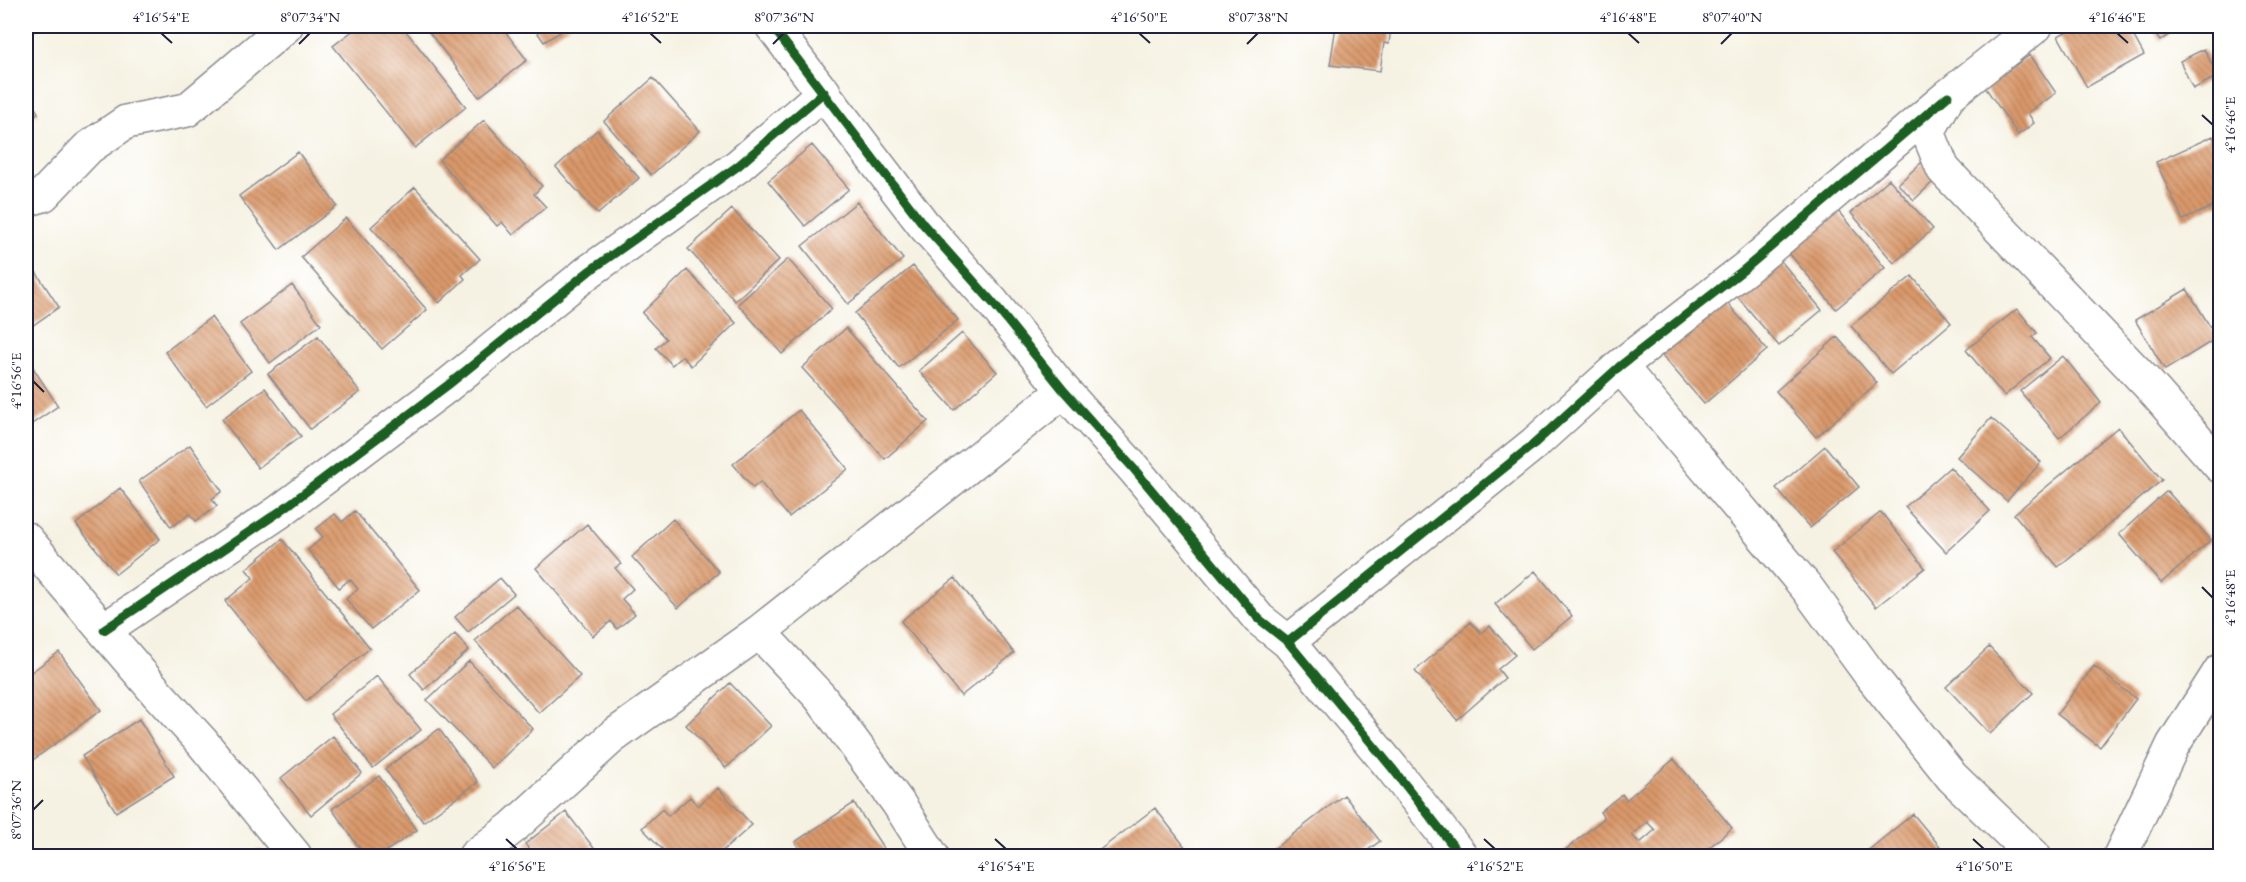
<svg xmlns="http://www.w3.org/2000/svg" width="2246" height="882" font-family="'EB Garamond',serif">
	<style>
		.building { fill: url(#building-back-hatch); fill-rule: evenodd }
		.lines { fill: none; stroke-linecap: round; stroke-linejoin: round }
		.street-casing { stroke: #8c8a8f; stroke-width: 36 }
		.street { stroke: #fff; stroke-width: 33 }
		.cycleway-casing { stroke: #fff; stroke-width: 13 }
		.cycleway { stroke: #1b5e20; stroke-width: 9 }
		.ticks { fill: none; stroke: #22223b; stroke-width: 2 }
		.neatline { fill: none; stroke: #22223b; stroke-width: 2 }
		.ticks-label { font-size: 15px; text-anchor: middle; fill: #22223b }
	</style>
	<defs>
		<pattern id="building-back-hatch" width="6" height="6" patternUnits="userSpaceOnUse" patternTransform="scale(1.5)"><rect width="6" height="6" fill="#da996b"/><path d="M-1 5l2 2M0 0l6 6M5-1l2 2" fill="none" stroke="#b07c59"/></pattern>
	</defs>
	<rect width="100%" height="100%" fill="#fff"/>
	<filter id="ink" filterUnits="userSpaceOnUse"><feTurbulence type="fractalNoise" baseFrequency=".0167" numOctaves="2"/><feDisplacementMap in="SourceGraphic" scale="12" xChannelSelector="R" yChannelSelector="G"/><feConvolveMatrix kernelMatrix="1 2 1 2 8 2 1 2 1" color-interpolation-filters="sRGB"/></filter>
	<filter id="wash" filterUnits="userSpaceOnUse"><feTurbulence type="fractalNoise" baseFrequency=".008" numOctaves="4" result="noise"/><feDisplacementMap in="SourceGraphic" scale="24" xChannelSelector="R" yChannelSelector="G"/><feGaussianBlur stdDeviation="1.35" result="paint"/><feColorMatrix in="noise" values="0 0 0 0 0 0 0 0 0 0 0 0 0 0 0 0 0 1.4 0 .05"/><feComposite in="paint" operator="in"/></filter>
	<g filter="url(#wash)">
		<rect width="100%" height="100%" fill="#f6f2e3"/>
		<g id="blocks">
			<!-- building -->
			<path class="building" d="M26 26H42L29 34Z
				M359 26H402L466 107 415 148 333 46Z
				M428 26H501L527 60 479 97 425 27Z
				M533 26H570L544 42Z
				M1336 26H1391L1389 44 1384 43 1380 71 1330 65Z
				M2077 26H2128L2144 55 2087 87 2058 36Z
				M2149 26H2182L2160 41Z
				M2204 49 2218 76 2193 89 2180 61Z
				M2030 55 2056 93 2028 113 2034 123 2018 135 1985 87Z
				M653 78 700 131 651 175 604 121Z
				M26 91 38 113 26 120Z
				M484 120 542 186 534 194 546 207 513 235 502 222 497 226 439 160Z
				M597 130 639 178 598 214 556 167Z
				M2213 136 2220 153V203L2183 220 2156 162Z
				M812 145 849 189 805 226 768 181Z
				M298 152 337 206 279 250 239 196Z
				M1922 162 1937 178 1914 200 1898 184Z
				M1889 179 1933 229 1894 263 1851 213Z
				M415 187 480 259 462 275 465 279 439 303 371 227Z
				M857 202 903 259 848 304 802 246Z
				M732 209 779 260 735 301 688 249Z
				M1838 211 1885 268 1836 309 1788 252Z
				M346 218 427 310 382 349 301 257Z
				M26 257 59 307 26 330Z
				M788 259 832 309 782 354 738 304Z
				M1780 260 1822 310 1779 346 1737 296Z
				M913 266 958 320 899 368 855 313Z
				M687 270 736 323 691 366 682 356 672 365 656 348 666 339 642 313Z
				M1912 276 1951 323 1891 374 1851 326Z
				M292 285 321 324 270 363 240 324Z
				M2187 289 2217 338 2165 370 2135 320Z
				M1724 299 1767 350 1704 404 1660 353Z
				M2017 309 2037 333 2032 337 2050 358 2004 396 1966 350Z
				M211 317 251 371 206 406 165 352Z
				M846 328 928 421 885 459 802 368Z
				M962 333 997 372 954 410 919 371Z
				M318 336 360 392 310 429 268 374Z
				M1837 337 1877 383 1816 437 1776 391Z
				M2063 356 2101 403 2059 438 2020 391Z
				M26 357 58 406 26 428Z
				M265 388 301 436 258 468 222 419Z
				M799 410 848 469 789 517 760 482 753 488 733 464Z
				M1991 418 2041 462 2007 501 1957 457Z
				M2118 427 2162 480 2058 567 2014 514Z
				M190 445 222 491 212 499 217 506 196 521 190 514 171 527 139 481Z
				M1825 446 1859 487 1810 528 1776 488Z
				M1950 467 1990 511 1946 552 1905 507Z
				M120 488 160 539 116 574 76 524Z
				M2167 491 2211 540 2161 583 2119 534Z
				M355 511 420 590 371 629 346 599 358 589 350 579 339 588 308 550 323 537 316 529 335 514 342 522Z
				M1881 512 1925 568 1876 607 1832 552Z
				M673 519 719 572 678 608 632 557Z
				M587 524 621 564 615 568 633 589 622 599 635 614 617 629 611 621 593 636 536 568Z
				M282 539 370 648 306 701 225 601 253 578 246 569Z
				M1535 571 1572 616 1532 649 1495 604Z
				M500 578 514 594 468 632 455 617Z
				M955 578 1014 653 961 696 901 621Z
				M516 605 580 676 539 713 475 641Z
				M1471 622 1481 633 1490 626 1515 655 1498 669 1505 678 1457 720 1415 671Z
				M455 634 469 650 424 690 410 674Z
				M1989 647 2033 693 1990 734 1946 687Z
				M59 652 101 710 26 765V676Z
				M469 661 533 729 492 768 427 700Z
				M2094 666 2136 699 2100 747 2057 714Z
				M377 676 421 730 373 768 330 714Z
				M730 683 771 726 726 768 686 725Z
				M139 719 174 776 116 812 82 756Z
				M439 729 478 782 423 822 385 769Z
				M333 736 362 773 311 815 281 778Z
				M1674 759 1732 828 1699 856H1558L1604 818 1600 812 1622 794 1626 800ZM1647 822 1655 830 1640 843 1632 835Z
				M379 776 417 830 379 856H365L332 809Z
				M718 788 752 825 717 856H669L642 828 662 809 668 816 690 797 698 806Z
				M1344 795 1380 841 1360 856H1265Z
				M854 803 888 855 804 856 795 842Z
				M1155 808 1192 856H1101L1097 852Z
				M566 812 600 856H534L525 844Z
				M1913 814 1948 856H1868L1865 853Z
				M259 849 263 856H246Z"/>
		</g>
	</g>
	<g filter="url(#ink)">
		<use href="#blocks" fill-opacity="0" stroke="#8c8a8f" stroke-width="1.5"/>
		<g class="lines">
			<defs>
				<path id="street" d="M772 26 923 224 993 303 1064 391 1134 469 1259 619 1288 642 1392 768 1461 856
					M2036 26 1948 96 1928 132 1943 169 2148 384 2220 466
					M26 200 43 195 88 148 126 122 187 110 286 26
					M1620 366 1807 588 1869 673 1952 777 2034 856
					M26 539 158 694 202 742 295 856
					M104 630 279 512 448 385 588 272 738 166 824 92
					M759 632 820 697 898 803 932 856
					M1288 642 1535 443 1620 366 1746 268 1948 96
					M475 856 512 828 612 737 759 632 1064 391
					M2120 856 2173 745 2220 671"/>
			</defs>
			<!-- street casing -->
			<use href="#street" class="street-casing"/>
			<!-- street -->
			<use href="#street" class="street"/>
			<defs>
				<path id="cycleway" d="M772 26 923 224 993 303 1064 391 1134 469 1259 619 1288 642 1392 768 1461 856
					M104 630 279 512 448 385 588 272 738 166 824 92
					M1288 642 1535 443 1620 366 1746 268 1948 96"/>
			</defs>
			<!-- cycleway casing -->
			<use href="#cycleway" class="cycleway-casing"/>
			<!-- cycleway -->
			<use href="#cycleway" class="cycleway"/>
		</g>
	</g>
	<!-- ticks -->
	<path class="ticks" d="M161 33 172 43M650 33 661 43M1139 33 1150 43M1628 33 1639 43M2117 33 2128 43M299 44 310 33M773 44 784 33M1247 44 1258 33M1721 44 1732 33M2202 115 2213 125M33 381 44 392M2202 587 2213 598M33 810 43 800M506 839 517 849M995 839 1006 849M1484 839 1495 849M1973 839 1984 849"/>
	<!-- margin -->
	<rect width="2246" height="882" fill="none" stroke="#fff" stroke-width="66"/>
	<rect x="33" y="33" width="2180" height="816" class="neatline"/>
	<g class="ticks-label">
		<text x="161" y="22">4°16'54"E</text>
		<text x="310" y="22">8°07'34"N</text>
		<text x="650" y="22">4°16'52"E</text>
		<text x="784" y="22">8°07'36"N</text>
		<text x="1139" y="22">4°16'50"E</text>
		<text x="1258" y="22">8°07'38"N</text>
		<text x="1628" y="22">4°16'48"E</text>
		<text x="1732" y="22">8°07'40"N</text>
		<text x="2117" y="22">4°16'46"E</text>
		<text transform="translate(2230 125) rotate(-90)" y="5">4°16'46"E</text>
		<text transform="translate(16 381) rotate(-90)" y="5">4°16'56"E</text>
		<text transform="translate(2230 598) rotate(-90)" y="5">4°16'48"E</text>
		<text transform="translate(16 810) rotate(-90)" y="5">8°07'36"N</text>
		<text x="517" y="871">4°16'56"E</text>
		<text x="1006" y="871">4°16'54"E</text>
		<text x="1495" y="871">4°16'52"E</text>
		<text x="1984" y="871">4°16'50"E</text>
	</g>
</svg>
